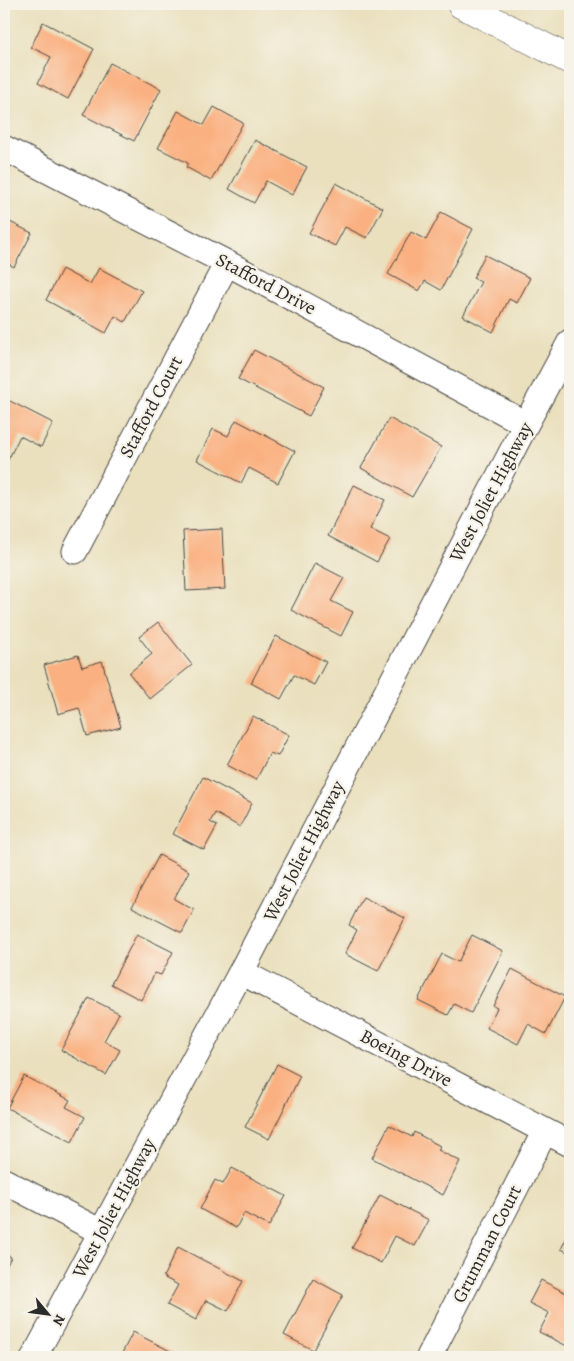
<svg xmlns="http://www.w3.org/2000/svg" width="574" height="1361" font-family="Alegreya,serif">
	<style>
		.building { fill: #fab080 }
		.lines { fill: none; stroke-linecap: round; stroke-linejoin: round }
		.minor-casing { stroke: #484641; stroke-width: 27 }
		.tertiary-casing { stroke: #484641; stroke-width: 29 }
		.minor { stroke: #fff; stroke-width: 25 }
		.tertiary { stroke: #fff; stroke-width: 28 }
		.labels { text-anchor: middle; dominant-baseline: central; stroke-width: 4.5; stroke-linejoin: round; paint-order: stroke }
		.street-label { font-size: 19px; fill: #2b2b2b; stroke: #f7f3e8 }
	</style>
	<rect width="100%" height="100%" fill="#f7f3e8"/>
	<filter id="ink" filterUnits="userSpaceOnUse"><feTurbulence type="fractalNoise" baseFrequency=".02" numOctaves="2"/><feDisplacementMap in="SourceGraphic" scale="10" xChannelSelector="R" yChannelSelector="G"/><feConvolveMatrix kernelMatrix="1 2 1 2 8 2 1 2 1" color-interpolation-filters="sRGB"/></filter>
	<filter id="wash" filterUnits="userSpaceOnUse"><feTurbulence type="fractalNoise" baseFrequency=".0096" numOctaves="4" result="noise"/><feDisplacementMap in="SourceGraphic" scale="20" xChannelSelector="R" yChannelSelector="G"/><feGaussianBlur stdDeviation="1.12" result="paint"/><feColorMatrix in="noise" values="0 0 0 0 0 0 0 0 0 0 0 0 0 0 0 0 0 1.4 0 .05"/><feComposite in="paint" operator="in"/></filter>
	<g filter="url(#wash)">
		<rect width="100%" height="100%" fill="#eae0be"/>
		<g id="blocks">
			<!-- building -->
			<path class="building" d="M43 22 94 49 68 99 38 83 51 57 31 47Z
				M110 63 161 89 134 141 83 115Z
				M214 107 243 123 211 181 186 167 188 163 158 148 178 111 204 125Z
				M255 140 307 167 292 195 266 181 254 203 229 189Z
				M336 183 383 208 367 238 345 227 335 246 309 233Z
				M441 212 473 229 441 290 425 281 419 291 388 274 411 232 426 240Z
				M4 219 32 233 14 267 4 261Z
				M485 255 530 278 517 303 509 299 493 332 463 316 481 282 473 278Z
				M99 268 142 291 125 322 115 316 106 333 46 300 62 269 90 284Z
				M254 350 324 387 309 416 238 379Z
				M6 399 53 423 41 447 20 436 4 468V403Z
				M389 418 441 447 412 497 361 468Z
				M236 420 295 451 278 483 249 468 241 483 197 460 213 429 228 436Z
				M354 485 385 500 370 529 390 539 377 562 328 536Z
				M222 529 225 589 186 591 183 531Z
				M315 563 344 578 331 601 353 612 341 636 291 610Z
				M158 622 192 665 150 699 129 673 152 654 139 637Z
				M276 636 326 662 314 685 294 675 281 699 251 683Z
				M78 655 82 667 102 661 121 727 87 736 79 708 58 714 44 665Z
				M253 716 289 735 278 756 270 753 256 780 227 765Z
				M203 777 252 803 240 827 215 813 210 822 217 826 204 850 173 834Z
				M159 855 189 871 174 899 194 910 182 933 132 907Z
				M363 897 405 918 378 971 345 954 357 930 349 925Z
				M137 934 173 952 161 975 155 973 141 1000 111 984Z
				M472 935 503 951 471 1013 454 1004 448 1015 418 1000 442 954 458 962Z
				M512 969 565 997 546 1034 528 1024 518 1044 487 1028 497 1008 493 1006Z
				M89 998 119 1013 104 1041 120 1050 106 1075 61 1050Z
				M570 1060V1072L566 1069Z
				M277 1064 300 1076 269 1139 245 1127Z
				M24 1076 70 1100 66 1107 85 1117 72 1142 7 1108Z
				M389 1125 412 1137 414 1132 440 1146 438 1150 460 1161 443 1195 372 1158Z
				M232 1168 286 1196 269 1226 244 1213 236 1228 200 1209 215 1180 223 1184Z
				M380 1195 429 1220 415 1246 395 1236 381 1263 352 1248Z
				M570 1231V1253L561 1249Z
				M178 1247 243 1281 228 1311 206 1300 196 1320 167 1305 178 1285 163 1277Z
				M4 1253 11 1257 4 1271Z
				M313 1279 343 1295 313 1350 284 1335Z
				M541 1280 570 1295V1344L568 1343 567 1346 539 1332 549 1313 529 1303Z
				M133 1332 182 1357H120Z"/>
		</g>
	</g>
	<g filter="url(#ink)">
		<use href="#blocks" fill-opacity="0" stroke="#484641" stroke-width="1"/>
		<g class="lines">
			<defs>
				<path id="minor" d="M4 148 227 263 526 424
					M75 551 227 263
					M241 972 570 1144
					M4 1181 101 1232
					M34 1357 241 972 526 424 570 342
					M429 1357 545 1131"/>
				<path id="tertiary" d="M461 4 570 60"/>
			</defs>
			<!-- minor casing -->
			<use href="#minor" class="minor-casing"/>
			<!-- tertiary casing -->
			<use href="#tertiary" class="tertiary-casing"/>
			<!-- minor -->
			<use href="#minor" class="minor"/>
			<!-- tertiary -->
			<use href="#tertiary" class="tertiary"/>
		</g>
	</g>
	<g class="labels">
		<!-- street labels -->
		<g class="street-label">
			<text transform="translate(266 284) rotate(28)">Stafford Drive</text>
			<text transform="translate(151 407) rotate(-62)">Stafford Court</text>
			<text transform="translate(491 492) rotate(-62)">West Joliet Highway</text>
			<text transform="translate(304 851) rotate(-63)">West Joliet Highway</text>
			<text transform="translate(406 1058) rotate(28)">Boeing Drive</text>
			<text transform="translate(114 1208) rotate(-62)">West Joliet Highway</text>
			<text transform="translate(487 1244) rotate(-63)">Grumman Court</text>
		</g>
	</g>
	<!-- margin -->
	<rect width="574" height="1361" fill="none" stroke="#f7f3e8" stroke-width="20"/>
	<!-- north arrow -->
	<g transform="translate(48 1314) rotate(119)" stroke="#f7f3e8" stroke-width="4" paint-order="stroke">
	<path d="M0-4L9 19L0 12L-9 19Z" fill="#2b2b2b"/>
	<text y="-8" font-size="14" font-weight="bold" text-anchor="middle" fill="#2b2b2b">N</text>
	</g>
</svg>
